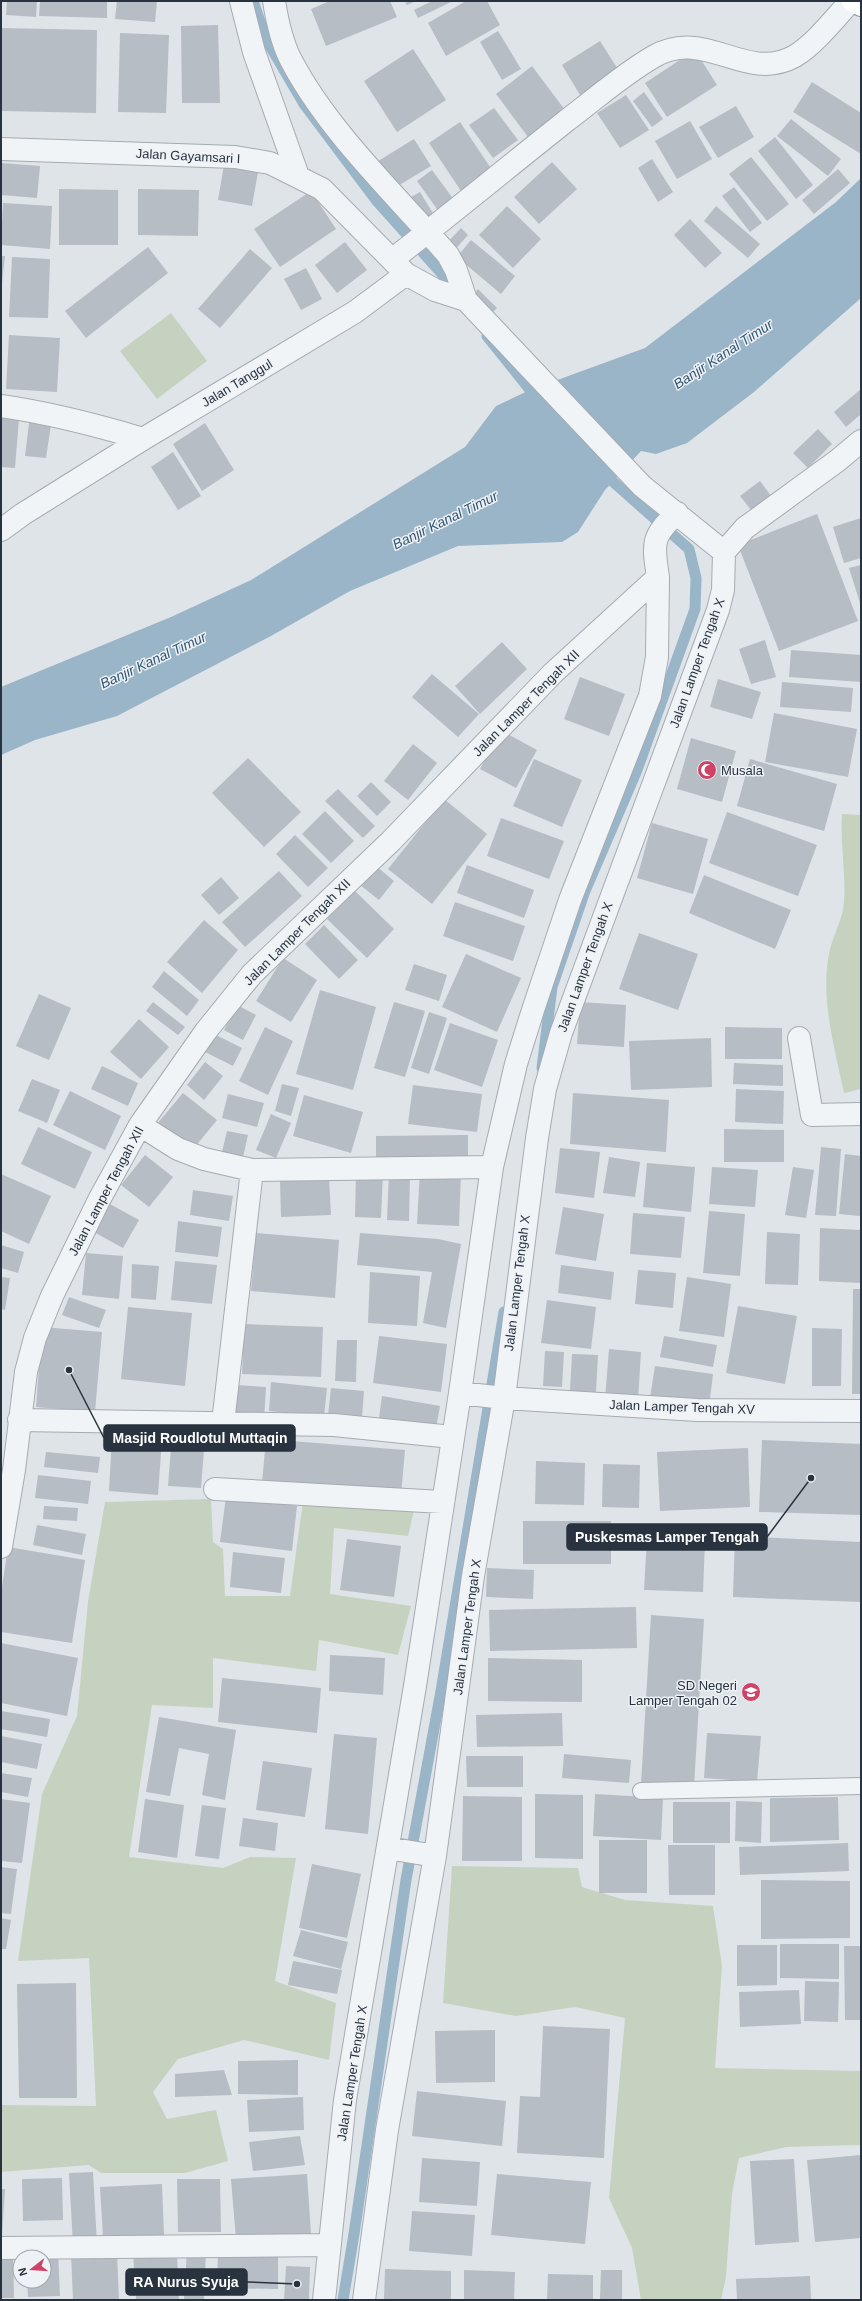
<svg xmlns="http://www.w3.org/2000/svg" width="862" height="2301" font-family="Arial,sans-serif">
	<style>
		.green { fill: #c6d2c0 }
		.water { fill: #9ab5c8 }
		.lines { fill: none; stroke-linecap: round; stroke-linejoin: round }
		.stream { stroke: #9ab5c8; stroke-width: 11 }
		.building { fill: #b6bdc5 }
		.lane-casing { stroke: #a4abb2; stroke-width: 18 }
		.street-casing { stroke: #a4abb2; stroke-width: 24 }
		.highway-casing { stroke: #86939f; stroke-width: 24 }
		.lane { stroke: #f1f4f6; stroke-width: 16 }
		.street { stroke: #f1f4f6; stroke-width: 22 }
		.highway { stroke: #fff; stroke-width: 22 }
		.labels { text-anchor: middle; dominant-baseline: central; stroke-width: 3; stroke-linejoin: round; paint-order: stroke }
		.street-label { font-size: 13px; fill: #28333f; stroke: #eef2f6 }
		.poi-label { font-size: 13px; fill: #28333f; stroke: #eef2f6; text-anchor: start }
		.water-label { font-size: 14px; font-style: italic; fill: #325673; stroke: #eef2f6 }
		.leader { fill: none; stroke: #28333f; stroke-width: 1.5 }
		.callout-dot { fill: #28333f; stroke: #eef2f6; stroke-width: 1.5 }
		.callout { fill: #28333f; stroke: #28333f; stroke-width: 1.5 }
		.callout-label { font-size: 14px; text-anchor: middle; font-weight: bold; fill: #fff }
	</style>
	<rect width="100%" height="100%" fill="#dfe4e8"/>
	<!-- green -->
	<path class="green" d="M171 313 207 361 157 399 120 351Z
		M842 814 861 815V1089L844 1093C835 1049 820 999 829 954 832 937 843 919 844 902 846 872 840 843 842 814Z
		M304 1494 415 1506 408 1536 334 1528 330 1594 411 1606 398 1655 319 1640 316 1671 213 1658V1708L152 1705 129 1857 223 1868 250 1857 296 1858 275 1981 336 2003 329 2060 244 2040 178 2059 153 2092 167 2119 216 2110 228 2161 185 2173H101L89 2165 1 2172V2105L96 2106 89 1958 18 1961 42 1794 77 1716 88 1602 105 1502 211 1499 213 1542 223 1549 225 1596H290Z
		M452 1866 578 1868 582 1887 625 1900 713 1906 722 1966 715 2068 861 2071V2145L786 2147 739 2158 732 2194 726 2277 721 2300H641L632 2248 609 2198 625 2018 575 2007 516 2016 443 2003Z"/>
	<!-- water -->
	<path class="water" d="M861 178V298L754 392 687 443 656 454 641 451 605 490 578 532 562 542 458 546 350 591 271 636 117 716 35 740 1 755V687L171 617 251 580 465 447 496 406 530 390 645 348 836 202Z"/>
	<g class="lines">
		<!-- stream -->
		<path class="stream" d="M253 1 266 39 304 104 376 200 452 285
			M487 336 539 401
			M542 1068 552 987 585 891 637 770 695 609 696 578 689 549 602 472
			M343 2300 354 2234 406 1880 441 1691 504 1312"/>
	</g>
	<!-- building -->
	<path class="building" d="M7 1H37L36 17 6 15Z
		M40 1H107V18L39 16Z
		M117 1H157L155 22 115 19Z
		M330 1H390L397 17 326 46 311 9Z
		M405 1H416L407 5Z
		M432 1H453L418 18 414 10Z
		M466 1H487L500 25 446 56 428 23Z
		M218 25 220 103H182L181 26Z
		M1 28 97 30 96 113 1 111Z
		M498 31 521 69 502 80 480 42Z
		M120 33 169 35 166 113 118 112Z
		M600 41 619 71 580 95 562 65Z
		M413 49 446 100 397 132 364 81Z
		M695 50 717 85 667 117 645 83Z
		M532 66 565 110 528 137 496 94Z
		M812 82 861 113V154L793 112Z
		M644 92 663 119 652 127 633 101Z
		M626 95 649 130 620 148 597 113Z
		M736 106 754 137 718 158 699 127Z
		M494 108 518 140 493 158 469 125Z
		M791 119 841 159 828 176 777 136Z
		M690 121 712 159 677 179 655 141Z
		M460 122 494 173 463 194 429 143Z
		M775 137 813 185 796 199 758 151Z
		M414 139 431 166 391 190 375 163Z
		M751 157 789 204 767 221 729 174Z
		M652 159 673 192 658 202 638 168Z
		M552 162 577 189 539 224 514 197Z
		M1 163 40 166 37 198 1 195Z
		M224 165 258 172 252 206 218 200Z
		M838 169 850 183 814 214 802 200Z
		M432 170 457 204 442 216 417 181Z
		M734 187 762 223 750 232 722 196Z
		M59 189 118 190V245H59Z
		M138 189 199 190 198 236 138 235Z
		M311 191 336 229 280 267 254 229Z
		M420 192 434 215 424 221 409 198Z
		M3 203 52 206 50 249 1 245Z
		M507 206 541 239 513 268 479 235Z
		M716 206 760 244 748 258 704 221Z
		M690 219 722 253 705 268 674 235Z
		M461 228 468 235 451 254 443 247Z
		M471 240 515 276 501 294 457 257Z
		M345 242 367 270 337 293 315 265Z
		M148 247 168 273 86 338 65 311Z
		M250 249 272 268 220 328 198 309Z
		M1 256H5L2 283H1Z
		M12 257 50 259 48 318 9 317Z
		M306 268 322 299 301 310 284 279Z
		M478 289 497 308 488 317 470 299Z
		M9 335 60 338 57 392 6 389Z
		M861 389V414L846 427 834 412Z
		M30 415 52 418 46 458 25 456Z
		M1 416 19 418 15 468 1 467Z
		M205 423 234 470 202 491 173 444Z
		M818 429 832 444 808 468 793 453Z
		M173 452 201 496 178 510 151 467Z
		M760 481 775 501 756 516 740 496Z
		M817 514 858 621 779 651 738 545Z
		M861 518V558L844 563 833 527Z
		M861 565V606L849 568Z
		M765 640 776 677 751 684 739 649Z
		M502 642 527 669 480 714 455 686Z
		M791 650 861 655V682L789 677Z
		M432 674 479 714 458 737 412 697Z
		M580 677 625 694 609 736 564 719Z
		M718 679 761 692 752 719 710 707Z
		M782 682 853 688 851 712 780 707Z
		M774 713 857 729 848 777 765 762Z
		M500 730 537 750 516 788 480 769Z
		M691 738 736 751 722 802 677 789Z
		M413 744 437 763 408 800 384 781Z
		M248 758 301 812 264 847 212 793Z
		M534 759 582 780 562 827 513 806Z
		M750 759 837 784 824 831 737 806Z
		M371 782 391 802 377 816 357 796Z
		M338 789 375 826 363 838 325 801Z
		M444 799 487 834 432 904 388 869Z
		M325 811 354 841 331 863 302 834Z
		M727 812 817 845 798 896 709 863Z
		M501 818 564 841 549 879 487 856Z
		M652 823 708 839 693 894 637 878Z
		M295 835 328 868 308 887 276 854Z
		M467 865 534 890 524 918 457 893Z
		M376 866 394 881 379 900 360 885Z
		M279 871 302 896 245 947 222 922Z
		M704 875 791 910 775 949 689 913Z
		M221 877 239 898 219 915 201 895Z
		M355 891 394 929 367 958 327 919Z
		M455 902 525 926 513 961 443 936Z
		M204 920 238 950 202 993 167 962Z
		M324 925 358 960 339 979 305 944Z
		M639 933 698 954 678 1010 619 989Z
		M466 954 521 978 497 1032 442 1007Z
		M283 958 317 980 291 1022 256 1001Z
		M414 964 447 975 439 1001 405 990Z
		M164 971 199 1000 187 1016 152 987Z
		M320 990 376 1007 353 1090 296 1074Z
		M39 994 71 1008 49 1060 16 1046Z
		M153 1002 185 1027 178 1035 146 1011Z
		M394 1002 425 1011 405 1077 374 1068Z
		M580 1002 626 1005 624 1047 577 1044Z
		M237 1005 256 1015 243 1040 224 1030Z
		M429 1012 447 1018 429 1074 411 1068Z
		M139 1019 169 1047 141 1079 110 1052Z
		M450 1023 498 1040 482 1087 434 1070Z
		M265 1027 293 1041 268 1095 239 1081Z
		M725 1027 782 1028V1059H725Z
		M214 1034 242 1048 233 1066 205 1052Z
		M711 1038 712 1087 631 1090 629 1041Z
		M205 1062 223 1076 204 1100 187 1085Z
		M734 1063 783 1065V1086L733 1084Z
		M102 1066 138 1083 128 1106 91 1089Z
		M32 1079 60 1090 47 1123 18 1111Z
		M282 1084 299 1088 291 1116 275 1111Z
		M413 1085 482 1094 477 1132 408 1124Z
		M736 1089 784 1091 783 1124 735 1122Z
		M70 1091 121 1116 105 1150 53 1125Z
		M183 1093 217 1120 190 1153 156 1125Z
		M573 1093 669 1100 666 1152 570 1144Z
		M228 1094 264 1103 257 1127 222 1118Z
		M304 1095 363 1112 351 1153 293 1136Z
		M271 1114 291 1123 276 1158 256 1150Z
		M38 1127 92 1152 75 1189 21 1164Z
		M724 1129 784 1130V1162H724Z
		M227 1131 248 1135 243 1157 222 1152Z
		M468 1135V1163H376V1136Z
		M821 1147 841 1149 836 1216 815 1215Z
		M560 1148 600 1152 594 1198 555 1193Z
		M845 1154 861 1156 860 1216 839 1214Z
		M145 1155 173 1177 149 1207 121 1185Z
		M609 1157 640 1162 635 1197 603 1193Z
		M647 1163 695 1167 691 1212 643 1207Z
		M712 1167 758 1170 755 1207 709 1204Z
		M793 1167 814 1170 806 1218 785 1215Z
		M420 1169 461 1172 459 1226 417 1224Z
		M356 1172H383L381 1218 355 1217Z
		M389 1172 410 1173 409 1221 387 1220Z
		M1 1174 51 1196 29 1244 1 1231Z
		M329 1178 331 1215 281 1217 280 1180Z
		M193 1190 233 1196 229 1221 190 1215Z
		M108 1203 139 1220 123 1248 92 1231Z
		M563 1207 604 1214 596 1261 555 1254Z
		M709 1211 745 1214 740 1276 703 1273Z
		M633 1213 685 1217 681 1258 630 1254Z
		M178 1221 222 1227 218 1257 175 1252Z
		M820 1228 861 1230V1283L819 1281Z
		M767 1232 800 1234 798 1285 765 1284Z
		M256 1233 339 1240 335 1298 251 1291Z
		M360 1233 438 1239 461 1244 446 1328 423 1323 432 1272 357 1265Z
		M1 1245 24 1252 18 1273 1 1268Z
		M86 1253 123 1256 119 1299 82 1295Z
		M175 1261 217 1265 212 1304 171 1300Z
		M132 1264 159 1266 156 1300 131 1298Z
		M561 1265 614 1272 611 1300 558 1293Z
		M638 1270 676 1273 673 1308 635 1304Z
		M370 1272 420 1276 417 1326 368 1323Z
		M1 1277 10 1278 5 1310 1 1309Z
		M687 1277 731 1284 724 1337 679 1331Z
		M853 1289H861V1394H852Z
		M69 1297 106 1310 99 1328 62 1315Z
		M547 1300 596 1307 591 1349 541 1343Z
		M738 1306 797 1316 785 1384 726 1373Z
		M128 1307 192 1313 185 1386 121 1379Z
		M244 1324 323 1327 321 1377 242 1374Z
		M42 1327 102 1332 95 1412 36 1407Z
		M812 1328 842 1329 841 1386H812Z
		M379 1336 447 1344 441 1392 373 1383Z
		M664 1336 717 1345 713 1367 660 1357Z
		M337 1340H357L356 1382 335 1381Z
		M609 1349 641 1352 638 1401 605 1399Z
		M545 1351 564 1352 562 1387 543 1386Z
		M572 1354 598 1355 596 1392 570 1391Z
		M655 1366 713 1374 709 1407 650 1398Z
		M271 1382 327 1388 324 1417 269 1411Z
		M236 1385 266 1387 264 1420 233 1418Z
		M331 1388 364 1391 362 1417 328 1415Z
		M382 1396 440 1406 436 1428 379 1418Z
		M112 1436 162 1439 158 1495 109 1491Z
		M172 1436 205 1438 201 1488 168 1486Z
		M266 1439 405 1450 401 1495 262 1483Z
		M762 1440 861 1444V1515L759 1512Z
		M748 1448 750 1507 660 1511 657 1452Z
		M46 1452 100 1457 98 1473 44 1467Z
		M536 1461 585 1463 584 1505 535 1504Z
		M603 1464 640 1465 639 1508 602 1507Z
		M38 1475 91 1481 88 1504 35 1498Z
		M226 1497 297 1506 292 1551 220 1542Z
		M44 1506 78 1508 77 1521 43 1519Z
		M523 1521H611V1564H523Z
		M37 1525 86 1534 82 1555 33 1545Z
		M735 1536 861 1542V1602L733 1597Z
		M647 1537 705 1540 703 1592 644 1590Z
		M347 1539 401 1546 394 1597 340 1590Z
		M8 1547 85 1560 72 1643 1 1632V1593Z
		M233 1552 285 1558 281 1593 230 1587Z
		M487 1568 534 1570 533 1599 486 1597Z
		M636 1607 637 1648 490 1651 489 1610Z
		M651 1615 704 1619 694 1787 641 1784Z
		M1 1643 78 1658 67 1716 1 1703Z
		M330 1655 385 1658 383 1695 329 1691Z
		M488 1658 582 1660V1702L488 1701Z
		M222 1678 321 1688 317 1733 218 1722Z
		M1 1711 50 1719 47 1737 1 1729Z
		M562 1713 563 1746 477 1747 476 1715Z
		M159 1717 236 1730 225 1800 202 1795 209 1754 179 1748 170 1796 146 1792Z
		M707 1733 761 1736 757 1782 704 1778Z
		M334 1734 377 1738 368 1834 325 1829Z
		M1 1736 42 1744 37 1769 1 1762Z
		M564 1754 631 1760 629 1783 562 1778Z
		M466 1756H523V1787H467Z
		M263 1761 312 1768 305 1817 256 1810Z
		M1 1773 32 1778 28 1797 1 1792Z
		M535 1794 583 1795V1859L535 1858Z
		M595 1794 663 1798 661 1840 593 1836Z
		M463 1796 522 1797V1861H462Z
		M838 1797 839 1840 770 1842V1798Z
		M1 1799 30 1803 22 1863 1 1861Z
		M145 1799 184 1805 177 1858 138 1852Z
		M736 1801 762 1802 761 1843 735 1841Z
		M673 1802H730V1843H673Z
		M202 1805 226 1808 219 1859 195 1856Z
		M243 1818 278 1823 275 1851 239 1846Z
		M599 1840H647V1893H599Z
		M848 1843 849 1871 740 1875 739 1847Z
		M668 1845H715V1895H669Z
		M312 1864 361 1874 347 1938 299 1928Z
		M1 1867 17 1869 11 1914 1 1913Z
		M761 1880 850 1881V1938L761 1939Z
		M1 1918 11 1920 6 1949H1Z
		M301 1930 348 1942 341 1969 293 1956Z
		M780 1944H839V1979L780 1978Z
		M737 1945H777V1985L737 1986Z
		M844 1946H861V2020H845Z
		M293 1961 342 1970 337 1994 288 1985Z
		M805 1981 839 1982 838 2022 804 2021Z
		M76 1983 77 2098H19L17 1984Z
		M799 1990 801 2024 740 2027 739 1992Z
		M543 2026 610 2029 604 2158 517 2153 520 2096 540 2097Z
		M495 2030V2082L436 2083 435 2031Z
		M298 2060V2095L238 2094V2061Z
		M224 2070 232 2095 175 2097V2074Z
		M417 2091 506 2101 502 2146 412 2136Z
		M303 2097 304 2130 249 2132 247 2100Z
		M300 2136 305 2165 253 2171 249 2142Z
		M861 2155V2238L815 2242 807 2160Z
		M422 2158 480 2162 477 2206 419 2202Z
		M794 2159 799 2242 755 2245 750 2161Z
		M93 2172 97 2244 73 2245 69 2173Z
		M307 2174 311 2234 236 2239 231 2179Z
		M497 2174 591 2182 585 2244 491 2235Z
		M62 2178 63 2220 23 2221 22 2179Z
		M177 2179H220L221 2232H178Z
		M162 2184 164 2235 103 2237 100 2187Z
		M1 2189H5L2 2236H1Z
		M412 2211 475 2215 472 2256 409 2251Z
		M13 2248 14 2298H1V2249Z
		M58 2250 60 2296 28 2297 27 2281H44V2257Z
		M187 2250 206 2251 204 2300H184Z
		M117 2252 119 2300H73L71 2253Z
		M177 2252 179 2300H136L133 2253Z
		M218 2252 278 2253V2289L217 2288Z
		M286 2266 310 2267 309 2300H284Z
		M385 2269 451 2271V2300H384Z
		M464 2270 515 2272 514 2300H464Z
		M601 2270H622V2300H600Z
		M548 2274 593 2275V2300H547Z
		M810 2276 811 2300H737L736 2279Z"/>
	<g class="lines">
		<defs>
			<path id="lane" d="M641 1791 861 1786"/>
			<path id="street" d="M241 1 254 52 298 176
				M274 1C277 20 282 44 292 62 329 132 396 195 448 255L456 270 466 300
				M1 149 235 157 270 163 322 189 406 274 435 290 466 300 642 486 724 552
				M393 259C451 214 508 167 566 121 594 100 622 75 653 57 706 26 745 84 795 56 816 43 834 19 851 1
				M1 406C50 413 96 425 143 439
				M1 530 23 514 143 439 355 312 406 274
				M724 552 745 528 837 461 861 441
				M799 1038 812 1115 861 1114
				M140 1125 178 1149 204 1159 252 1170 492 1167
				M460 1393 504 1398 697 1410 861 1411
				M19 1420 334 1425 452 1437
				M223 1423 252 1170
				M215 1489 442 1502
				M1 1547 14 1470 26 1372 35 1338 52 1296 99 1200 140 1125 206 1031 252 974 391 841 553 673 658 577C653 544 651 537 677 513
				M388 1848 435 1856
				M1 2248 330 2245
				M324 2300 345 2100 415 1686 460 1393 492 1167 516 1064 533 1010 570 900 650 696 657 657 658 577
				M364 2300 387 2130 435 1856 473 1576 504 1398 537 1138 545 1089 561 1033 718 610 723 590 724 552"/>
			<path id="highway" d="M853 1 861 5"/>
		</defs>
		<!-- lane casing -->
		<use href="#lane" class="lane-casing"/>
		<!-- street casing -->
		<use href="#street" class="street-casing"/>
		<!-- highway casing -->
		<use href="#highway" class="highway-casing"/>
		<!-- lane -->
		<use href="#lane" class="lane"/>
		<!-- street -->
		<use href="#street" class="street"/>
		<!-- highway -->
		<use href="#highway" class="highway"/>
	</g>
	<!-- icons -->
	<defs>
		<symbol id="mosque-disc" viewBox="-11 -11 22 22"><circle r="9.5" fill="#ce4367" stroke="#eef2f6"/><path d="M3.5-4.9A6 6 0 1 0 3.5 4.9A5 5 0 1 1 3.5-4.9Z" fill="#fff"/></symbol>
		<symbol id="school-disc" viewBox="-11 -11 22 22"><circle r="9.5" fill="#ce4367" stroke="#eef2f6"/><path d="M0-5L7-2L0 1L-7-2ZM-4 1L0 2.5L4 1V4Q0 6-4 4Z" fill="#fff"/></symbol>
	</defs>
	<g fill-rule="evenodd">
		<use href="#mosque-disc" x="696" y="759" width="22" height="22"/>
		<use href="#school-disc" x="740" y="1681" width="22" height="22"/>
	</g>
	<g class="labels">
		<!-- street labels -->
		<g class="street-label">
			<text transform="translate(188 156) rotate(3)">Jalan Gayamsari I</text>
			<text transform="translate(237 383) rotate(-31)">Jalan Tanggul</text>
			<text transform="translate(697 663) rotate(-70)">Jalan Lamper Tengah X</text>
			<text transform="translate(526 703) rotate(-45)">Jalan Lamper Tengah XII</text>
			<text transform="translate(297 932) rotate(-45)">Jalan Lamper Tengah XII</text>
			<text transform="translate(585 967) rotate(-70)">Jalan Lamper Tengah X</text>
			<text transform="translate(106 1191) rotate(-62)">Jalan Lamper Tengah XII</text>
			<text transform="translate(517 1283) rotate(-83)">Jalan Lamper Tengah X</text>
			<text transform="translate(682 1407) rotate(2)">Jalan Lamper Tengah XV</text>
			<text transform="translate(467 1627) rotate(-82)">Jalan Lamper Tengah X</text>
			<text transform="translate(352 2073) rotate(-81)">Jalan Lamper Tengah X</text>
		</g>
		<!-- poi labels -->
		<g class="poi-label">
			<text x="721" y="770">Musala</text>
			<text x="737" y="1685" text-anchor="end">SD Negeri<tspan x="737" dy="15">Lamper Tengah 02</tspan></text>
		</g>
		<!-- water labels -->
		<g class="water-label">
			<text transform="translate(723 354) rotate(-33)">Banjir Kanal Timur</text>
			<text transform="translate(445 520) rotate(-26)">Banjir Kanal Timur</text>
			<text transform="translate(153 660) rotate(-25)">Banjir Kanal Timur</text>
		</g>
	</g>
	<!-- callouts -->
	<path class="leader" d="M69 1370L104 1438M811 1478L767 1537M297 2284L247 2282"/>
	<g class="callout-dot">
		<circle cx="69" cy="1370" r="4"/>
		<circle cx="811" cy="1478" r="4"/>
		<circle cx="297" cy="2284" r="4"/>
	</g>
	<g class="callout">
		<rect x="104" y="1425" width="191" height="26" rx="4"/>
		<rect x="567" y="1524" width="200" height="26" rx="4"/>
		<rect x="126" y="2269" width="121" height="26" rx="4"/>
	</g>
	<g class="callout-label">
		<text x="200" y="1443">Masjid Roudlotul Muttaqin</text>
		<text x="667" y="1542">Puskesmas Lamper Tengah</text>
		<text x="186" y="2287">RA Nurus Syuja</text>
	</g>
	<!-- border -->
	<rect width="862" height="2301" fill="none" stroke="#28333f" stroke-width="4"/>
	<!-- north arrow -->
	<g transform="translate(32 2269) rotate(253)"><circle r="19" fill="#eef2f6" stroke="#9fa6ad"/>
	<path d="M0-3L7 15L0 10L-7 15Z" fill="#ce4367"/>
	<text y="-6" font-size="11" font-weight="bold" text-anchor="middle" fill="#28333f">N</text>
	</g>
</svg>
